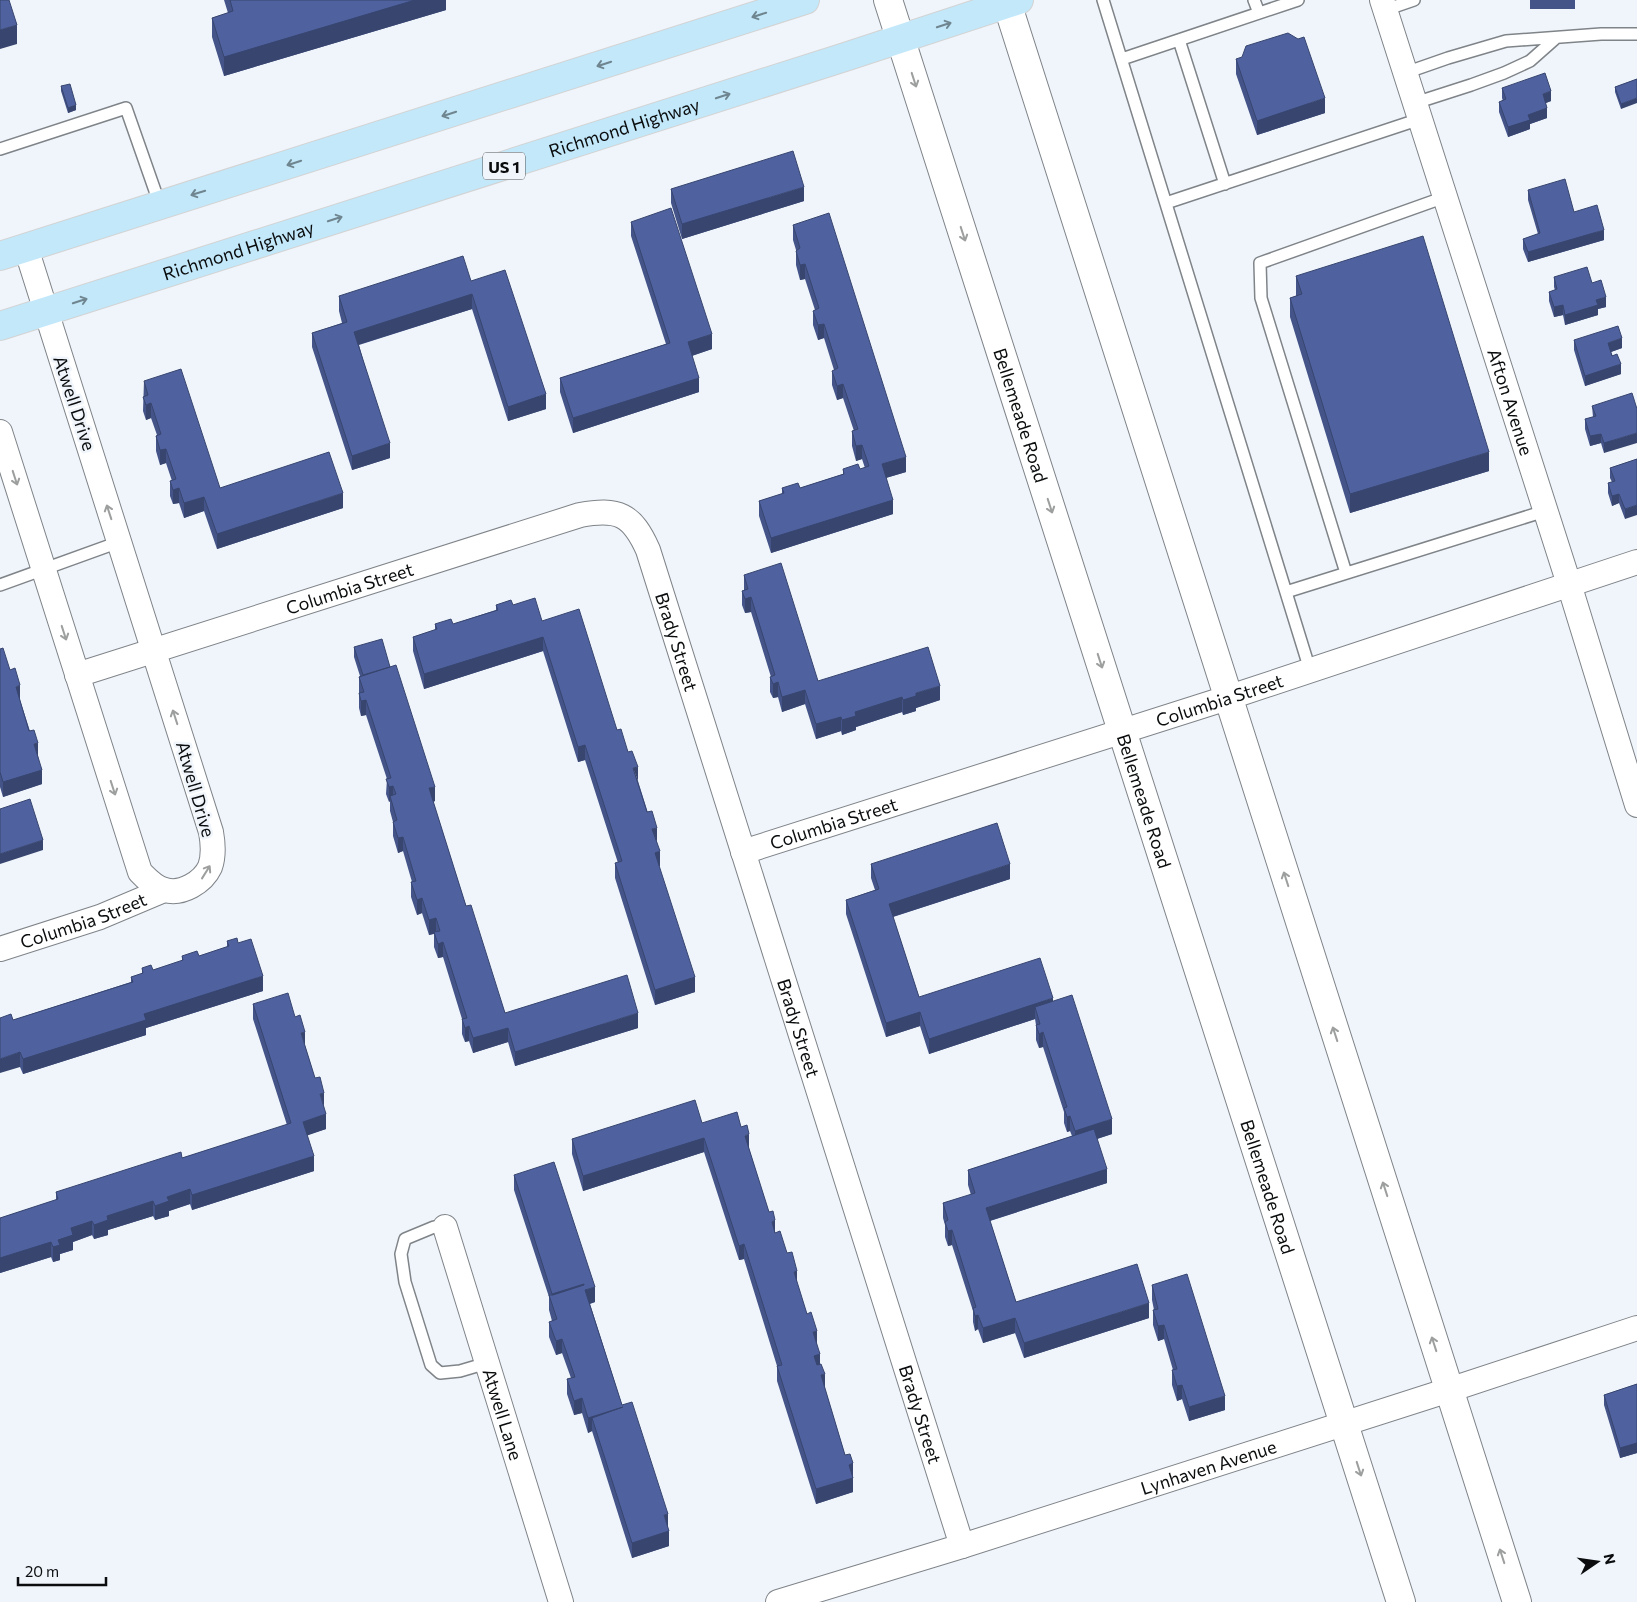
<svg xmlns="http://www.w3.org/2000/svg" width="1637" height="1602" font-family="Commissioner,sans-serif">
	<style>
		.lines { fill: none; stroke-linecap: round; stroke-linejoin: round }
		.service-casing { stroke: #7f8489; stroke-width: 14 }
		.minor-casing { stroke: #7f8489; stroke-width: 26 }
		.secondary-casing { stroke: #7f8489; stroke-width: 30 }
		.primary-casing { stroke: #d3d3d3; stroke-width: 30 }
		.service { stroke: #fff; stroke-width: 11 }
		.minor { stroke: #fff; stroke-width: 24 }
		.secondary { stroke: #fff; stroke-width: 28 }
		.primary { stroke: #c2e8fa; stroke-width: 28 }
		.wall { fill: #445489 }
		.shaded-wall { fill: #37456f }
		.building { fill: #4f629f; stroke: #37456f }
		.oneway { stroke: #6f858f }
		.oneway2 { stroke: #9d9e9e }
		.labels { text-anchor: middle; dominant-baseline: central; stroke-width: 5; stroke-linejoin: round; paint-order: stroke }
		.shield { fill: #f0f5fb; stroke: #4f5254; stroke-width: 1 }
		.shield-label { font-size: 16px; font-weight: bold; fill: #0a0c0d }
		.street-label { font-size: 18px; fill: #0a0c0d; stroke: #f0f5fb }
	</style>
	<rect width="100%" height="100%" fill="#f0f5fb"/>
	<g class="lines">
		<defs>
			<path id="service" d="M1103 0 1310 670
				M1254 0 1259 13
				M1385 10 1414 0
				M1179 40 1225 184
				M1122 59 1298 0
				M1405 73 1448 58 1506 41 1601 34H1637
				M1415 103 1471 85 1504 73 1530 61 1556 38
				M0 149 126 108 160 205
				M1166 203 1420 119
				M1346 573 1261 298 1260 263 1445 197
				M0 585 119 542
				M1286 592 1545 511
				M445 1227H434L405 1239 401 1254 405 1282 431 1365 440 1373 460 1371 487 1363"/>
			<g id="minor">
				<path id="s1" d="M1382 0 1569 584 1637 805"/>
				<path d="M0 432 140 872C147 879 155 888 165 890 182 895 203 882 210 867 214 856 213 843 211 832L26 248"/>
				<path id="s2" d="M77 675 580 515C618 508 632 514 648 550L962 1546"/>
				<path id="s3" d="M743 852 1227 698 1637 562"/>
				<path id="s4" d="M0 949 100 917 164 890"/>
				<path id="s5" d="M445 1227 561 1602"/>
				<path id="s6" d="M778 1602 962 1546 1449 1390 1637 1328"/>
			</g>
			<g id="secondary">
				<path id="s7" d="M888 0 1401 1602"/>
				<path d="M1006 0 1517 1602"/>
			</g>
			<g id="primary">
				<path d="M0 256 805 0"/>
				<path id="s8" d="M0 326 845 57 1019 0"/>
			</g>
		</defs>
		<!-- service casing -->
		<use href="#service" class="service-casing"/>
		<!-- minor casing -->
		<use href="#minor" class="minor-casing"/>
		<!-- secondary casing -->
		<use href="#secondary" class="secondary-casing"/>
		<!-- primary casing -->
		<use href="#primary" class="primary-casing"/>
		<!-- service -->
		<use href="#service" class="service"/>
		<!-- minor -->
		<use href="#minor" class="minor"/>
		<!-- secondary -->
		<use href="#secondary" class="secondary"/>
		<!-- primary -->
		<use href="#primary" class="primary"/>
	</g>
	<!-- wall -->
	<path class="wall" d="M224 0H446V10L224 76 212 37V18L228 13Z
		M1530 0H1575V9H1530Z
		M1236 59 1325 113 1257 135 1236 74Z
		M1637 79 1621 109 1615 92V87Z
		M61 86 76 110 68 113 61 91Z
		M1502 88 1551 101 1546 103 1547 118 1530 124V129L1508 137 1499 112V102L1503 101 1502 98Z
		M671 189 804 201 682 239 671 203Z
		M1528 190 1574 212 1604 240 1528 262 1523 249V239L1538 234 1528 200Z
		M631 222 712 349 692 356 699 392 573 433 560 392V378L666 344 631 236Z
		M793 225 906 472 886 478 893 514 771 553 759 516V501L782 494V488H800L843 474V469H860L865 468 862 459 856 461 852 446V431H854L843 398 837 400 832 385V371L834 370 824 338 818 340 813 325V311L815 310 805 279 800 280 796 265V250L793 240Z
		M1296 276 1489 471 1350 513 1290 317V298L1296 296Z
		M1554 277 1592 283 1606 307 1598 309V315L1565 325 1563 315 1554 317 1549 301V292L1555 290 1554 287Z
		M471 281 546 409 508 421 472 309 359 345 390 458 352 470 312 347V333L342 323 339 311V296Z
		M1574 340 1622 348 1611 352 1621 374 1585 386 1574 350Z
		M144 381 220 488 343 508 217 549 204 511 184 518 179 503 173 504 170 496V481H172L166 463 160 465 156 451V436L157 435 151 418 146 420 143 411Z
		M1592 406 1637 409 1604 453 1601 443 1590 446 1585 429V419L1593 417Z
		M1637 459 1625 519 1619 503 1612 506 1608 493V483L1612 482 1610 478V468Z
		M744 575 818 681 940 700 916 708V711L903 715 902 712 856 727V730L842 735 841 731 816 739 805 704 782 712 778 697 773 698 770 692V677H771L751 612 745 613 742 605V591L744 590Z
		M496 605H513L542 621 617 730 638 781 657 842 659 866 695 992 655 1005 615 878V863H618L585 760 578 762 543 651 424 689 413 651V637L435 630V624H453L496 610Z
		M354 647 390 667 435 801 433 802 466 906 505 1013 638 1028 515 1066 508 1042 473 1053 469 1041 465 1042 462 1034V1019L443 957 438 958 434 947V934L429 935 422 913 417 915 411 897V882H412L403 851 398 853 393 836V822L390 811V801L389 802 386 794 387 779 366 715 361 716 359 708V677L360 676 354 657Z
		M0 649 20 700 38 756 42 784 3 797 0 787Z
		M871 864 1010 879 893 917 919 997 1053 1001 1112 1134 1097 1139 1107 1183 990 1221 1016 1302 1149 1318 1024 1358 1015 1333 983 1343 978 1329 975 1331 973 1322V1311L952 1245 948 1246 945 1237V1225L943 1218V1203L971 1195 968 1185V1170L1072 1136 1070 1131 1067 1132 1064 1123V1112L1043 1047 1039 1048 1036 1040V1025L1035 1019 929 1054 920 1026 886 1037 846 914V900L875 890 871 878Z
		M227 941 238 943 263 991 146 1028V1035L23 1074 20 1067 13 1020 131 982V977L142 974V968L153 970 182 961V956H199L227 947Z
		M253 1004 305 1046 324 1108 326 1129 307 1135 314 1171 192 1210 190 1204 169 1211V1216L155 1220 153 1216 108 1230V1235L94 1239 92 1235 73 1242V1250L60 1254V1260L53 1262 51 1257 0 1273V1218L56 1200V1192L182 1158 287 1125 253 1019Z
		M702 1123 749 1149 775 1233 797 1284 817 1345 820 1365 825 1389 845 1455 853 1463V1492L816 1504 777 1381V1366L744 1259 739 1260 704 1152 583 1191 572 1154V1139Z
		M514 1175 595 1302 590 1304 622 1405 668 1528 669 1546 632 1558 592 1431 588 1433 582 1413 574 1415 567 1394V1379L571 1378 562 1353 556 1355 549 1337V1322L552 1321 549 1310V1297L514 1190Z
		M1152 1285 1225 1410 1189 1421 1182 1399 1177 1401 1172 1385V1370H1173L1164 1339 1158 1341 1153 1325V1310H1154L1152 1300Z
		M1637 1384V1453L1620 1458 1604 1405V1395Z"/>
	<!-- shaded-wall -->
	<path class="shaded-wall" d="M415 0H446V10L224 76V57Z
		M17 25V44L0 49V30Z
		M1551 91V101L1543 104V94Z
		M1325 98V113L1257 135V121Z
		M1637 98V103L1621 109V104Z
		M76 105V110L68 113V108Z
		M1547 108V118L1530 124V129L1508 137V127L1528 115Z
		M804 187V201L682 239V224Z
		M1604 230V240L1528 262V252Z
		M805 264V279L800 280V265Z
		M472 294V309L354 346V332Z
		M1606 297V307L1598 309V315L1565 325V315L1596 300Z
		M1563 305V315L1554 317V307Z
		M824 324V338L818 340V325Z
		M712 334V349L688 357V342Z
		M1622 338V348L1608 353V343Z
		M1621 364V374L1585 386V376Z
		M699 378V392L573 433V418Z
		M843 384V398L837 400V386Z
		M546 394V409L508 421V407Z
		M151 403V418L146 420V405Z
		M1637 433V443L1604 453V443Z
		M1601 434V443L1590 446V436Z
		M390 443V458L352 470V456Z
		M862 445V459L856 461V446Z
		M166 449V463L160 465V450Z
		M1489 452V471L1350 513V494Z
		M906 457V472L882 479V464Z
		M179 488V503L173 504V490Z
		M343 493V508L217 549V534Z
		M1619 494V503L1612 506V496Z
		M204 497V511L184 518V503Z
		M893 500V514L771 553V538Z
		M1637 505V515L1625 519V509Z
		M751 597V612L745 613V599Z
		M543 637V651L424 689V674Z
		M778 682V697L773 698V684Z
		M20 685V700L16 701V687Z
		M940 686V700L916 708V711L903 715V700L916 693Z
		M805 690V704L782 712V697Z
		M902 697V712L856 727V730L842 735V720L855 712Z
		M366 700V715L361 716V701Z
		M841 717V731L816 739V724Z
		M38 743V758L34 744Z
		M585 745V760L578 762V747Z
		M638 767V781L633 768Z
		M42 770V784L3 797V782Z
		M393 786V800L390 796V801L389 802V787Z
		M435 787V801L429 803V788Z
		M657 828V842L652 829Z
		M403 837V851L398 853V838Z
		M43 840V850L0 864V854Z
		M660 851V866L655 867V853Z
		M1010 864V879L889 918V904Z
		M422 898V913L417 915V900Z
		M436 918V933L429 935V920Z
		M443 942V957L438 958V944Z
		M263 976V991L146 1028V1035L23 1074V1059L144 1014Z
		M695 977V992L655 1005V990Z
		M1053 998V1013L1035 1007V1019L929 1054V1039Z
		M920 1012V1026L886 1037V1023Z
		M638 1013V1028L515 1066V1052Z
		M469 1026V1041L465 1042V1028Z
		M508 1028V1042L473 1053V1038Z
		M305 1032V1046L301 1033Z
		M1043 1032V1047L1039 1048V1034Z
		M20 1052V1067L0 1073V1059Z
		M324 1093V1107L320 1094Z
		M326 1114V1129L303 1137V1122Z
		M1070 1116V1131L1067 1132V1117Z
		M1112 1119V1134L1075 1146V1131Z
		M749 1134V1149L745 1151V1136Z
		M704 1138V1152L583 1191V1176Z
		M314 1156V1171L192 1210V1195Z
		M1107 1169V1183L986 1222V1208Z
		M190 1189V1204L169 1211V1216L155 1220V1206L167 1197Z
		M153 1201V1216L108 1230V1235L94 1239V1225L107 1216Z
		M775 1220V1235L772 1222Z
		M92 1221V1235L73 1242V1250L60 1254V1260L53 1262V1247L58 1240 71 1228Z
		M952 1230V1245L948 1246V1231Z
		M51 1242V1257L0 1273V1258Z
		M744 1244V1259L739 1260V1246Z
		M797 1271V1286L794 1272Z
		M584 1284V1299L552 1306V1294Z
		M595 1287V1302L585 1305V1290Z
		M1149 1303V1318L1024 1358V1343Z
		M978 1315V1329L975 1331V1316Z
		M1015 1318V1333L983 1343V1328Z
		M1164 1325V1339L1158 1341V1326Z
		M817 1331V1346L813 1332Z
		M562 1339V1353L556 1355V1341Z
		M820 1354V1369L814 1371V1356Z
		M825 1374V1389L821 1375Z
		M1182 1385V1399L1177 1401V1386Z
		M1225 1396V1410L1189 1421V1407Z
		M582 1398V1413L574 1415V1401Z
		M623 1407 592 1418V1431L588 1433V1418Z
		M1637 1443V1453L1620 1458V1448Z
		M853 1463V1492L816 1504V1489L849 1465Z
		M668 1514V1529L664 1515Z
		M669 1531V1546L632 1558V1543Z"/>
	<!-- building -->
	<path class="building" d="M0 0H9L17 25 0 30Z
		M230 0H415L224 57 212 18 233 11Z
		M1288 33 1298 39 1304 37 1325 98 1257 121 1236 59 1242 57 1246 46Z
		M1545 73 1551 91 1543 94 1547 108 1528 115 1530 120 1508 127 1499 102 1506 99 1502 88Z
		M1637 79V98L1621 104 1615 87Z
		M70 84 76 105 68 108 61 86Z
		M793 151 804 187 682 224 671 189Z
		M1565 179 1574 212 1597 205 1604 230 1528 252 1523 239 1540 233 1528 190Z
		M671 208 712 334 688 342 699 378 573 418 560 378 670 343 631 222Z
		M829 213 906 457 882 464 893 500 771 538 759 501 784 493 782 488 798 483 800 488 844 474 843 469 858 464 860 469 869 466 862 445 856 446 852 431 858 429 843 384 837 386 832 371 838 368 824 324 818 325 813 311 819 308 805 264 800 265 796 251 800 248 793 225Z
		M1423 236 1489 452 1350 494 1290 298 1302 294 1296 276Z
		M463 256 471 281 505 270 546 394 508 407 472 294 354 332 390 443 352 456 312 333 347 322 339 296Z
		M1587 267 1592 283 1601 280 1606 297 1596 300 1598 305 1565 315 1563 305 1554 307 1549 292 1557 289 1554 277Z
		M1618 326 1622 338 1608 343 1612 356 1617 354 1621 364 1585 376 1574 340Z
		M181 369 220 488 329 452 343 493 217 534 204 497 184 503 179 488 173 490 170 481 176 479 166 449 160 450 156 436 161 434 151 403 146 405 143 397 148 395 144 381Z
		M1632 393 1637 409V433L1604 443 1601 434 1590 436 1585 419 1596 416 1592 406Z
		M1637 459V505L1625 509 1619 494 1612 496 1608 483 1615 481 1610 468Z
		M781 563 818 681 928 647 940 686 916 693V696L903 700 902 697 855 712 856 716 842 720 841 717 816 724 805 690 782 697 778 682 773 684 770 677 775 675 751 597 745 599 742 591 748 589 744 575Z
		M535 598 542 621 579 609 617 730 621 729 628 752 632 751 638 767 633 768 647 812 652 811 657 828 652 829 660 851 655 853 695 977 655 990 615 863 622 861 585 745 578 747 543 637 424 674 413 637 437 629 435 624 451 619 453 624 498 610 496 605 511 600 513 605Z
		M382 639 390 667 363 675 354 647Z
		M3 648 10 670 15 668 20 685 16 687 29 731 34 730 38 743 34 744 42 770 3 782 0 772V649Z
		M396 665 435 787 429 788 466 906 471 905 505 1013 627 975 638 1013 515 1052 508 1028 473 1038 469 1026 465 1028 462 1019 467 1018 443 942 438 944 434 932 440 931 436 918 429 920 422 898 417 900 411 882 416 881 403 837 398 838 393 822 397 820 390 796 396 794 393 786 389 787 386 779 391 778 366 700 361 701 359 693 364 692 359 677Z
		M30 799 43 840 0 854V809Z
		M997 823 1010 864 889 904 919 997 1040 958 1053 998 929 1039 920 1012 886 1023 846 900 879 889 871 864Z
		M237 938 238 943 251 939 263 976 144 1014 146 1020 23 1059 20 1052 0 1059V1018L11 1014 13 1020 133 982 131 977 143 973 142 968 151 965 153 970 183 960 182 956 197 951 199 956 229 946 227 941Z
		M288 993 295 1017 300 1015 305 1032 301 1033 315 1078 320 1077 324 1093 320 1094 326 1114 303 1122 314 1156 192 1195 190 1189 167 1197 169 1201 155 1206 153 1201 107 1216 108 1220 94 1225 92 1221 71 1228 73 1235 58 1240 60 1245 53 1247 51 1242 0 1258V1218L58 1199 56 1192 181 1152 182 1158 291 1123 253 1004Z
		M1072 995 1112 1119 1075 1131 1070 1116 1067 1117 1064 1108 1067 1107 1043 1032 1039 1034 1036 1025 1040 1024 1035 1007Z
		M695 1100 702 1123 737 1112 741 1127 747 1125 749 1134 745 1136 769 1212 773 1211 775 1220 772 1222 775 1233 780 1231 787 1253 792 1252 797 1271 794 1272 807 1314 811 1312 817 1331 813 1332 820 1354 814 1356 817 1365 821 1364 825 1374 821 1375 845 1455 850 1454 853 1463 849 1465 853 1478 816 1489 777 1366 782 1365 744 1244 739 1246 704 1138 583 1176 572 1139Z
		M1094 1129 1107 1169 986 1208 1016 1302 1137 1264 1149 1303 1024 1343 1015 1318 983 1328 978 1315 975 1316 973 1308 976 1307 952 1230 948 1231 945 1222 948 1220 943 1203 975 1193 968 1170Z
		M554 1162 595 1287 585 1290 622 1405 632 1402 668 1514 664 1515 669 1531 632 1543 592 1418 623 1407 588 1418 582 1398 574 1401 567 1379 575 1377 562 1339 556 1341 549 1322 557 1319 549 1295H553L584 1285V1284L552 1294 514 1175Z
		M1187 1274 1225 1396 1189 1407 1182 1385 1177 1386 1172 1370 1177 1369 1164 1325 1158 1326 1153 1310 1158 1309 1152 1285Z
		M1637 1384V1443L1620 1448 1604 1395Z"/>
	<!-- one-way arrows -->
	<defs><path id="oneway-shaft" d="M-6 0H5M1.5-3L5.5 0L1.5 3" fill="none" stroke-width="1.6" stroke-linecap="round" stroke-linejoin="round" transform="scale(1.25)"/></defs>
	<g class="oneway">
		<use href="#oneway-shaft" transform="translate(759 15) rotate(162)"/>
		<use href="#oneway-shaft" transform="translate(944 25) rotate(-18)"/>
		<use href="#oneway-shaft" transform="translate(604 64) rotate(162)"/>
		<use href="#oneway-shaft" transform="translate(723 96) rotate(-18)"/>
		<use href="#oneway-shaft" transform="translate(449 114) rotate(162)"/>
		<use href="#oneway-shaft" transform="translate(294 163) rotate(162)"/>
		<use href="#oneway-shaft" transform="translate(198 193) rotate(163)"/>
		<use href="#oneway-shaft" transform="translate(335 219) rotate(-18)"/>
		<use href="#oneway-shaft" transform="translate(80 301) rotate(-18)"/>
	</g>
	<g class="oneway2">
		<use href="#oneway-shaft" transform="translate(914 80) rotate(72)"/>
		<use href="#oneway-shaft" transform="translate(963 234) rotate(72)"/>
		<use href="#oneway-shaft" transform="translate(15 478) rotate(72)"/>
		<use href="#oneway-shaft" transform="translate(1050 506) rotate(72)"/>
		<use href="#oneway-shaft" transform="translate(109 512) rotate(-108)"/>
		<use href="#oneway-shaft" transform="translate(64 633) rotate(72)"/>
		<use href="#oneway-shaft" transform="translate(1100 661) rotate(72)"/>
		<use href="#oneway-shaft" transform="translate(175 717) rotate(-108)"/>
		<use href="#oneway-shaft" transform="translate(113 788) rotate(72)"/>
		<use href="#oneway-shaft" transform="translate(206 872) rotate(-58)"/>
		<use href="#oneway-shaft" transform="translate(1286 879) rotate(-108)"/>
		<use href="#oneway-shaft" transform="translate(1335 1034) rotate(-108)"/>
		<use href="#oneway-shaft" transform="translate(1385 1189) rotate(-108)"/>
		<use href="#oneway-shaft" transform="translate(1434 1344) rotate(-108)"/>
		<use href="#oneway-shaft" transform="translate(1359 1469) rotate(72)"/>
		<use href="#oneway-shaft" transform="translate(1502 1556) rotate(-108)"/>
	</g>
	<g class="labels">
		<!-- shield labels -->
		<rect class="shield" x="483" y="152.5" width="42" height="27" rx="4"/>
		<g class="shield-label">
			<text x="504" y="166">US 1</text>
		</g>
		<!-- street labels -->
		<g class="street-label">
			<text stroke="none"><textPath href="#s8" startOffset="655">Richmond Highway</textPath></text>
			<text stroke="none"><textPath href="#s8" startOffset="250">Richmond Highway</textPath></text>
			<text stroke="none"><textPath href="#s1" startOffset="422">Afton Avenue</textPath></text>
			<text transform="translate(75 403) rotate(72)">Atwell Drive</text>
			<text stroke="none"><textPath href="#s7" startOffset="436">Bellemeade Road</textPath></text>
			<text stroke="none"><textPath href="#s2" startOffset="286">Columbia Street</textPath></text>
			<text stroke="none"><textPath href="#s2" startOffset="710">Brady Street</textPath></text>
			<text stroke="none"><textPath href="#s3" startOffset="500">Columbia Street</textPath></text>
			<text transform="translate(196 789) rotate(74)">Atwell Drive</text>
			<text stroke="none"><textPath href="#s7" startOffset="841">Bellemeade Road</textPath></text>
			<text stroke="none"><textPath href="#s3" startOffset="95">Columbia Street</textPath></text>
			<text stroke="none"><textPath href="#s4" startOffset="88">Columbia Street</textPath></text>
			<text stroke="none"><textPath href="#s2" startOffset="1115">Brady Street</textPath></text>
			<text stroke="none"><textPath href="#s7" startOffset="1246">Bellemeade Road</textPath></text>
			<text stroke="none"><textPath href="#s2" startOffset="1520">Brady Street</textPath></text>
			<text stroke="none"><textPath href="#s5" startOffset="196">Atwell Lane</textPath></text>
			<text stroke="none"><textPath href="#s6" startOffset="451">Lynhaven Avenue</textPath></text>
		</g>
	</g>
	<!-- north arrow -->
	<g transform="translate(1597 1562) rotate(77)" stroke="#f0f5fb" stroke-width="4" paint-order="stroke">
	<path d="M0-4L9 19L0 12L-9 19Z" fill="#0a0c0d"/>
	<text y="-8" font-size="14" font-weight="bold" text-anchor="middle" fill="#0a0c0d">N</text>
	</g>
	<!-- scale -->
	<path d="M18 1577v8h88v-8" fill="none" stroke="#0a0c0d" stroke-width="2.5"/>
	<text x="25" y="1577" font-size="15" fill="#0a0c0d" stroke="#f0f5fb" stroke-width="4" paint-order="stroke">20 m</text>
</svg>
